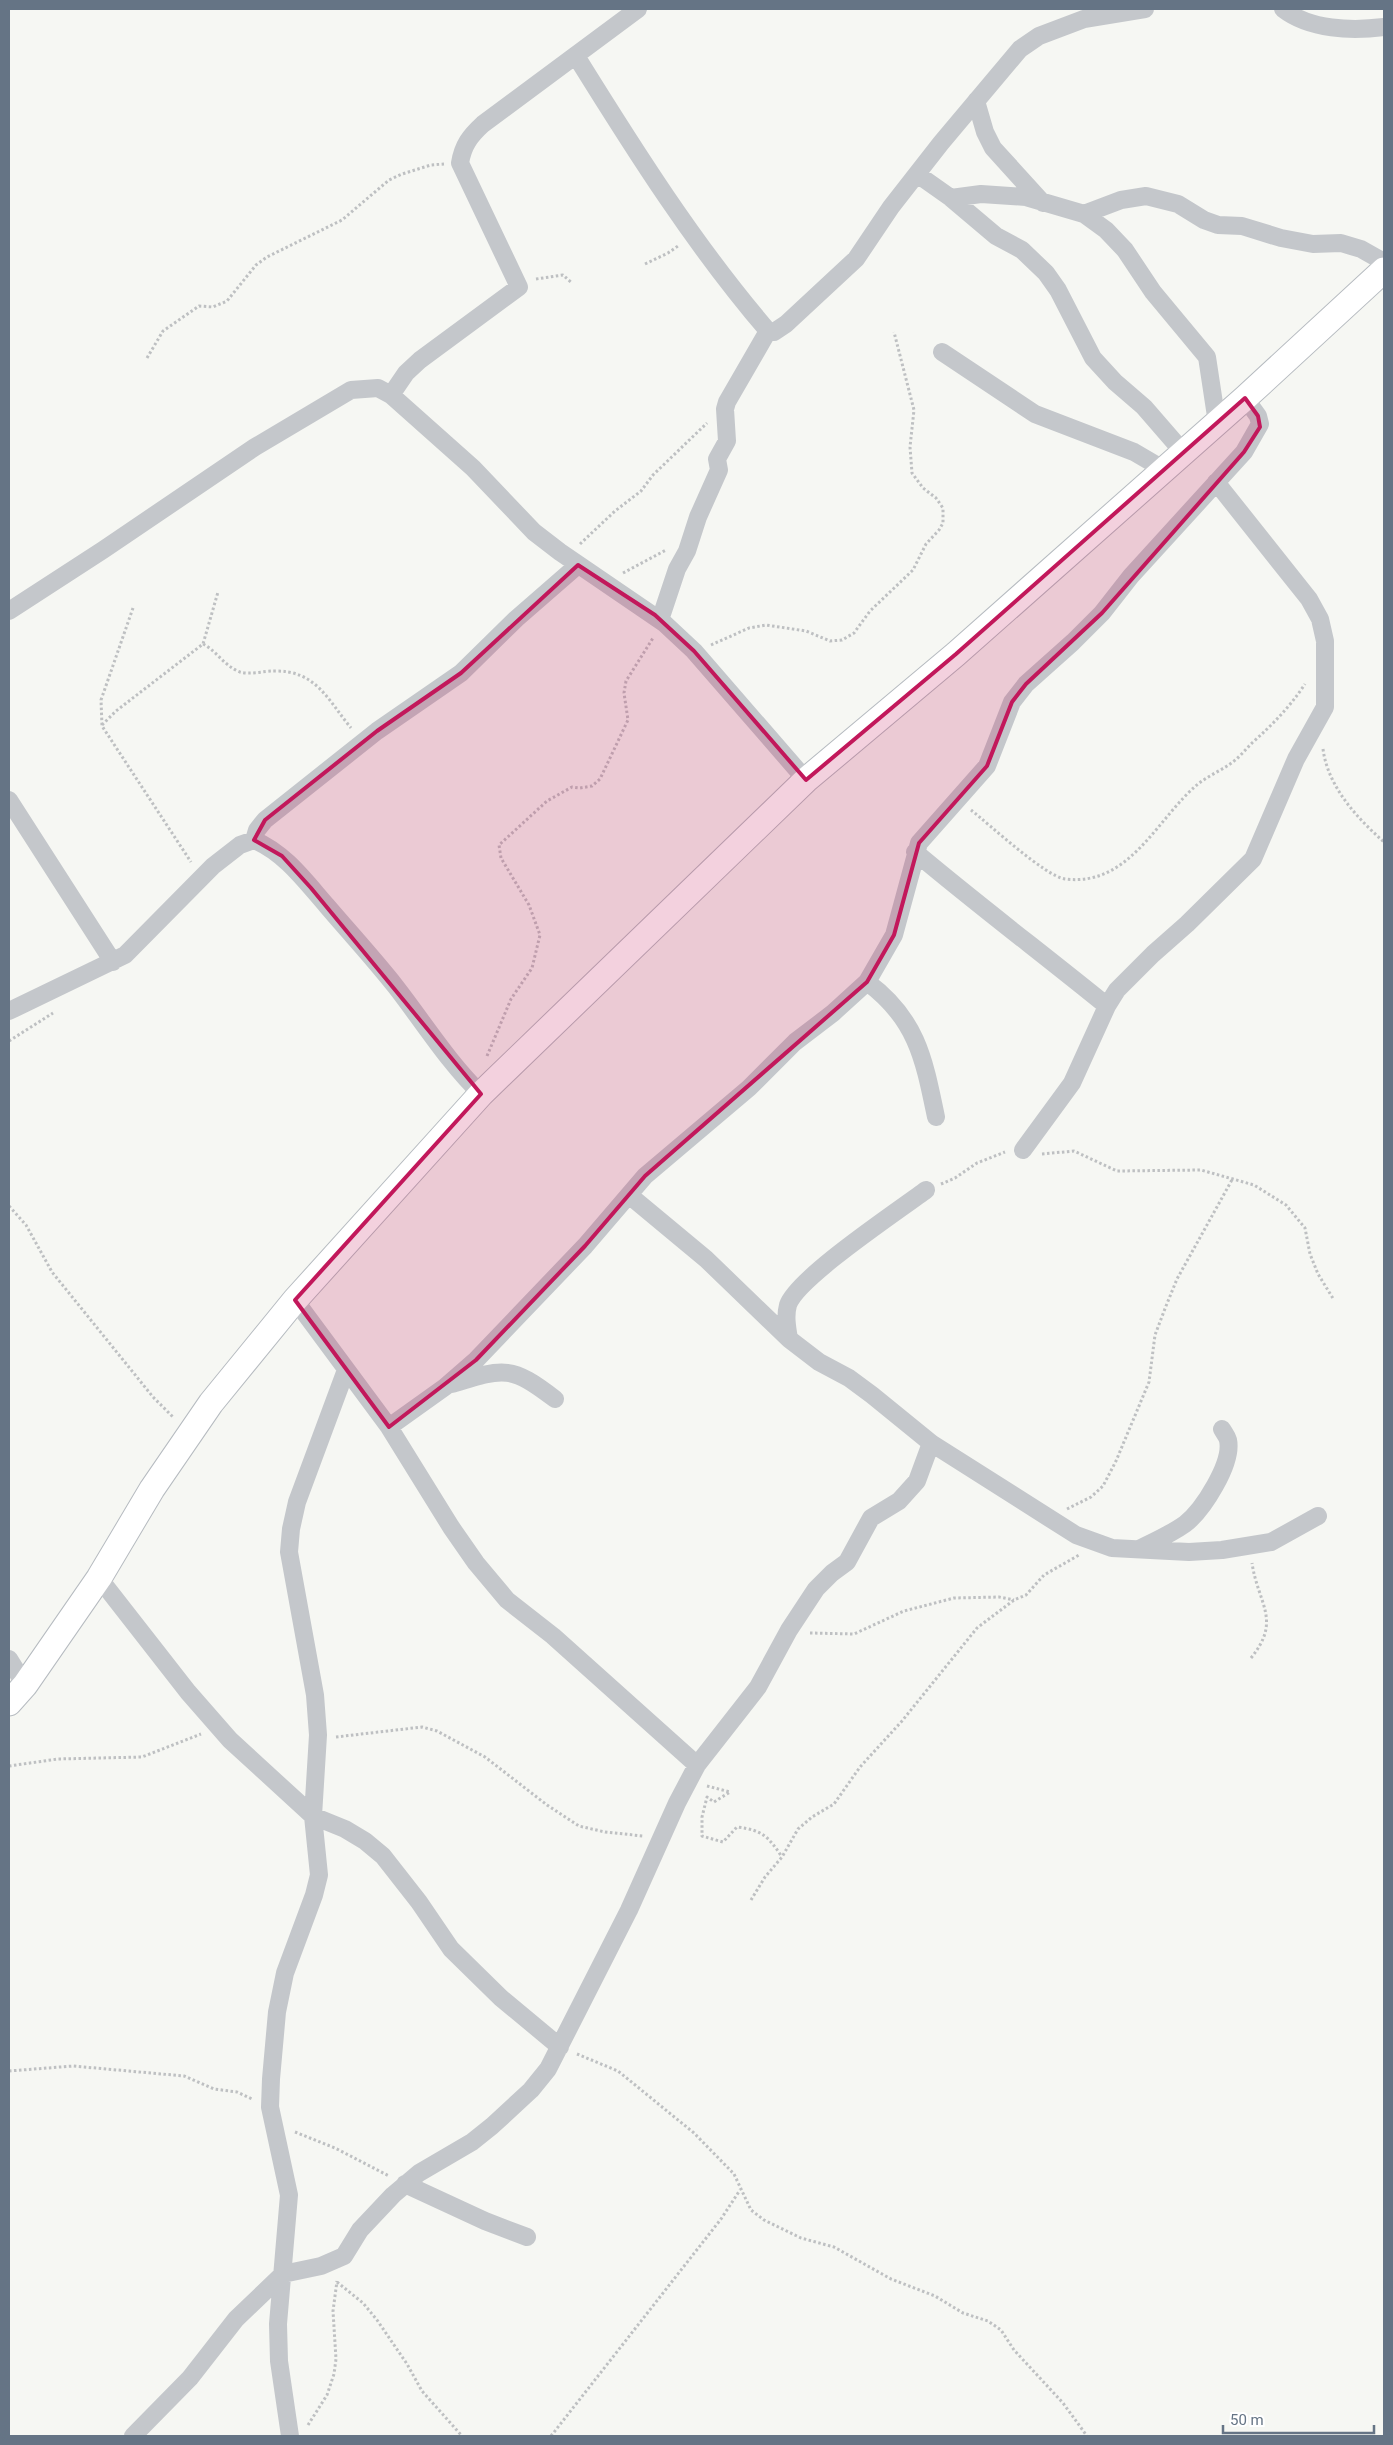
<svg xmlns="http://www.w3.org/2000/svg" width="1393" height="2445" font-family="Roboto,sans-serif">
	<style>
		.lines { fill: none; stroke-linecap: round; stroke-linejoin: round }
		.secondary-casing { stroke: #b6bbc0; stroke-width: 27 }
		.path { stroke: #bec0c2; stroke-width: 3; stroke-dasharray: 2.5 2.5; stroke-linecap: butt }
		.street { stroke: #c4c7cb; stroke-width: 18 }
		.secondary { stroke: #fff; stroke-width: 25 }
		.marked { fill: #c2185b; fill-opacity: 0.2; stroke: #c2185b; stroke-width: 4; stroke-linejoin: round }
	</style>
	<rect width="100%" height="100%" fill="#f6f7f3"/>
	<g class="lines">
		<defs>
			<path id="secondary" d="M9 1703 25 1685 99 1578 152 1489 211 1403 295 1300 481 1094 806 780 956 654 1245 398 1384 270"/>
		</defs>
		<!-- secondary casing -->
		<use href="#secondary" class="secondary-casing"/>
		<!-- path -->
		<path class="path" d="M645 264 668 253 678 246
			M536 279 563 275 572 283
			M147 358 163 331 199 306 213 307 227 301 256 265 267 257 342 220 389 180 402 174 431 165 444 164
			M580 544 615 511 641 491 653 475 707 423
			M623 573 666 550
			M133 608 101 700 102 726 191 862
			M203 644C217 651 224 666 240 672 249 675 264 671 274 671 316 670 328 700 351 728
			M711 645 749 628 766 625 806 631 830 641 842 640 854 633 870 611 913 570 926 544 939 530 943 523V508L936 498 923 488 912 473 910 447 914 410 894 332
			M102 725 116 711 203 644 218 592
			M1323 749C1328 787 1357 818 1384 842
			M971 810C990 825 1045 876 1065 879 1130 887 1157 818 1198 784 1208 776 1220 771 1230 764 1238 759 1245 750 1252 743 1273 724 1289 708 1305 684
			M9 1041 53 1013
			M487 1056 511 999 532 968 540 935 529 905 501 858 499 845 547 801 572 787 580 788 592 786 600 779 628 720 624 693 626 681 653 638
			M1042 1154 1074 1151 1117 1171 1201 1170 1254 1185 1286 1205 1305 1228 1310 1254 1318 1274 1334 1300
			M941 1184 955 1178 977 1163 1005 1152
			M9 1206 26 1225 52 1272 153 1397 174 1418
			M1067 1509 1091 1497 1103 1486 1116 1461 1149 1382 1155 1335 1166 1306 1177 1279 1233 1178
			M810 1633 854 1634 904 1611 954 1598 999 1597 1014 1600
			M1251 1658C1282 1620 1258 1604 1252 1563
			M336 1737 422 1727 437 1731 485 1757 547 1805 579 1826 605 1832 643 1836
			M9 1766 58 1759 142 1757 201 1734
			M707 1786 730 1792 714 1802 707 1797 702 1817V1836L723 1842 737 1827C762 1830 768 1836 782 1857
			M751 1900 765 1877 782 1857 798 1829 812 1817 834 1804 860 1767 902 1721 977 1628 1014 1600 1026 1595 1044 1575 1079 1555
			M577 2054 618 2071 694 2133 734 2174 751 2210 764 2220 801 2238 834 2247 891 2279 935 2296 963 2313 988 2321 1001 2330 1014 2350 1063 2403 1087 2436
			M9 2071 73 2066 184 2076 214 2089 237 2092 252 2099
			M295 2132 335 2148 389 2176
			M337 2282 363 2303 377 2320 407 2364 422 2391 462 2436
			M308 2425 327 2395 334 2374 336 2359 333 2311 337 2281
			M551 2436 721 2219 740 2190"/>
		<!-- street -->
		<path class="street" d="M1283 9C1310 30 1352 31 1384 27
			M576 56C635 151 695 246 768 331L774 332 786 324 856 259 891 207 941 143 1020 49 1039 36 1084 19 1145 9
			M976 101 985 132 993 148 1043 203
			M917 174 951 198 996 236 1022 250 1046 273 1058 290 1093 358 1115 382 1144 407 1183 452
			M951 198 981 194 1026 197 1084 214 1106 230 1125 250 1153 292 1207 357 1217 423
			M1084 214 1121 200 1146 196 1178 204 1204 220 1218 225 1242 226 1281 238 1313 244 1341 243 1361 249 1384 262
			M942 352 1035 414 1134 452 1163 469
			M391 395 406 373 420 360 519 287 460 163C463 145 470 136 483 124L638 9
			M9 611 103 550 255 447 351 390 378 388 391 395 473 468 534 532 560 552 664 623 694 651 806 780
			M660 620 677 569 687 551 698 517 719 470 717 459 727 441 725 409 727 402 768 331
			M9 800 113 962
			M254 840 257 830 265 820 377 731 461 673 516 619 578 565
			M915 852C978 905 1043 954 1107 1006
			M867 982C917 1019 924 1059 936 1117
			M9 1011 125 955 213 866 240 845 254 840C285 853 305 881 327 906 350 933 374 959 396 987 424 1023 448 1062 481 1094
			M1023 1150 1072 1083 1107 1006 1117 990 1153 954 1187 924 1253 859 1296 759 1325 707V641L1320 619 1309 599 1216 482
			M629 1195 706 1259 789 1339 819 1362 849 1378 872 1395 931 1443 1076 1535 1112 1548 1189 1552 1222 1550 1271 1542 1318 1516
			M295 1300 389 1427 451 1527 476 1563 507 1600 553 1636 697 1765
			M789 1339C787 1327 785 1316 788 1305 797 1278 898 1211 926 1190
			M452 1384C504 1368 511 1365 555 1399
			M389 1427 445 1387 476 1360 585 1246 645 1176 749 1088 795 1042 833 1013 867 982 894 935 919 843 987 766 1012 702 1026 684 1073 642 1102 613 1131 576 1244 452 1260 424 1258 416 1245 398
			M1141 1548C1155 1541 1171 1534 1185 1524 1203 1510 1233 1463 1228 1440 1227 1436 1224 1433 1222 1429
			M99 1578 188 1692 230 1740 313 1816 345 1829 365 1841 383 1856 419 1902 451 1949 501 1998 560 2047
			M9 1659 25 1685
			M405 2184 485 2221 527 2237
			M133 2436 190 2378 236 2319 283 2274 321 2266 344 2256 360 2230 393 2195 419 2173 472 2142 492 2126 531 2090 548 2069 629 1910 677 1803 697 1765 758 1687 789 1630 816 1589 832 1573 847 1562 871 1518 899 1501 917 1481 931 1443
			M290 2436 279 2361 278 2324 289 2195 270 2107 271 2079 277 2012 285 1973 314 1895 319 1875 313 1816 318 1735 315 1695 289 1552 291 1529 297 1502 346 1370"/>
		<!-- secondary -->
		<use href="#secondary" class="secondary"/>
	</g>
	<!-- marked area -->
	<path class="marked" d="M1245 398 1258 416 1260 427 1244 452 1102 613 1026 684 1012 702 987 766 919 843 894 935 867 982 645 1176 585 1246 476 1360 389 1427 295 1300 481 1094 311 888 282 856 254 840 265 820 377 731 461 673 578 565 655 615 694 651 806 780 956 654Z"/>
	<!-- border -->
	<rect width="1393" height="2445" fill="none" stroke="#657485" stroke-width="20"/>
	<!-- scale -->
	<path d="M1223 2425v8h151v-8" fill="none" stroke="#657485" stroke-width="2.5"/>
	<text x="1230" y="2425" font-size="15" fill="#657485" stroke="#ffffff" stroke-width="4" paint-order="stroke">50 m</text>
</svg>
